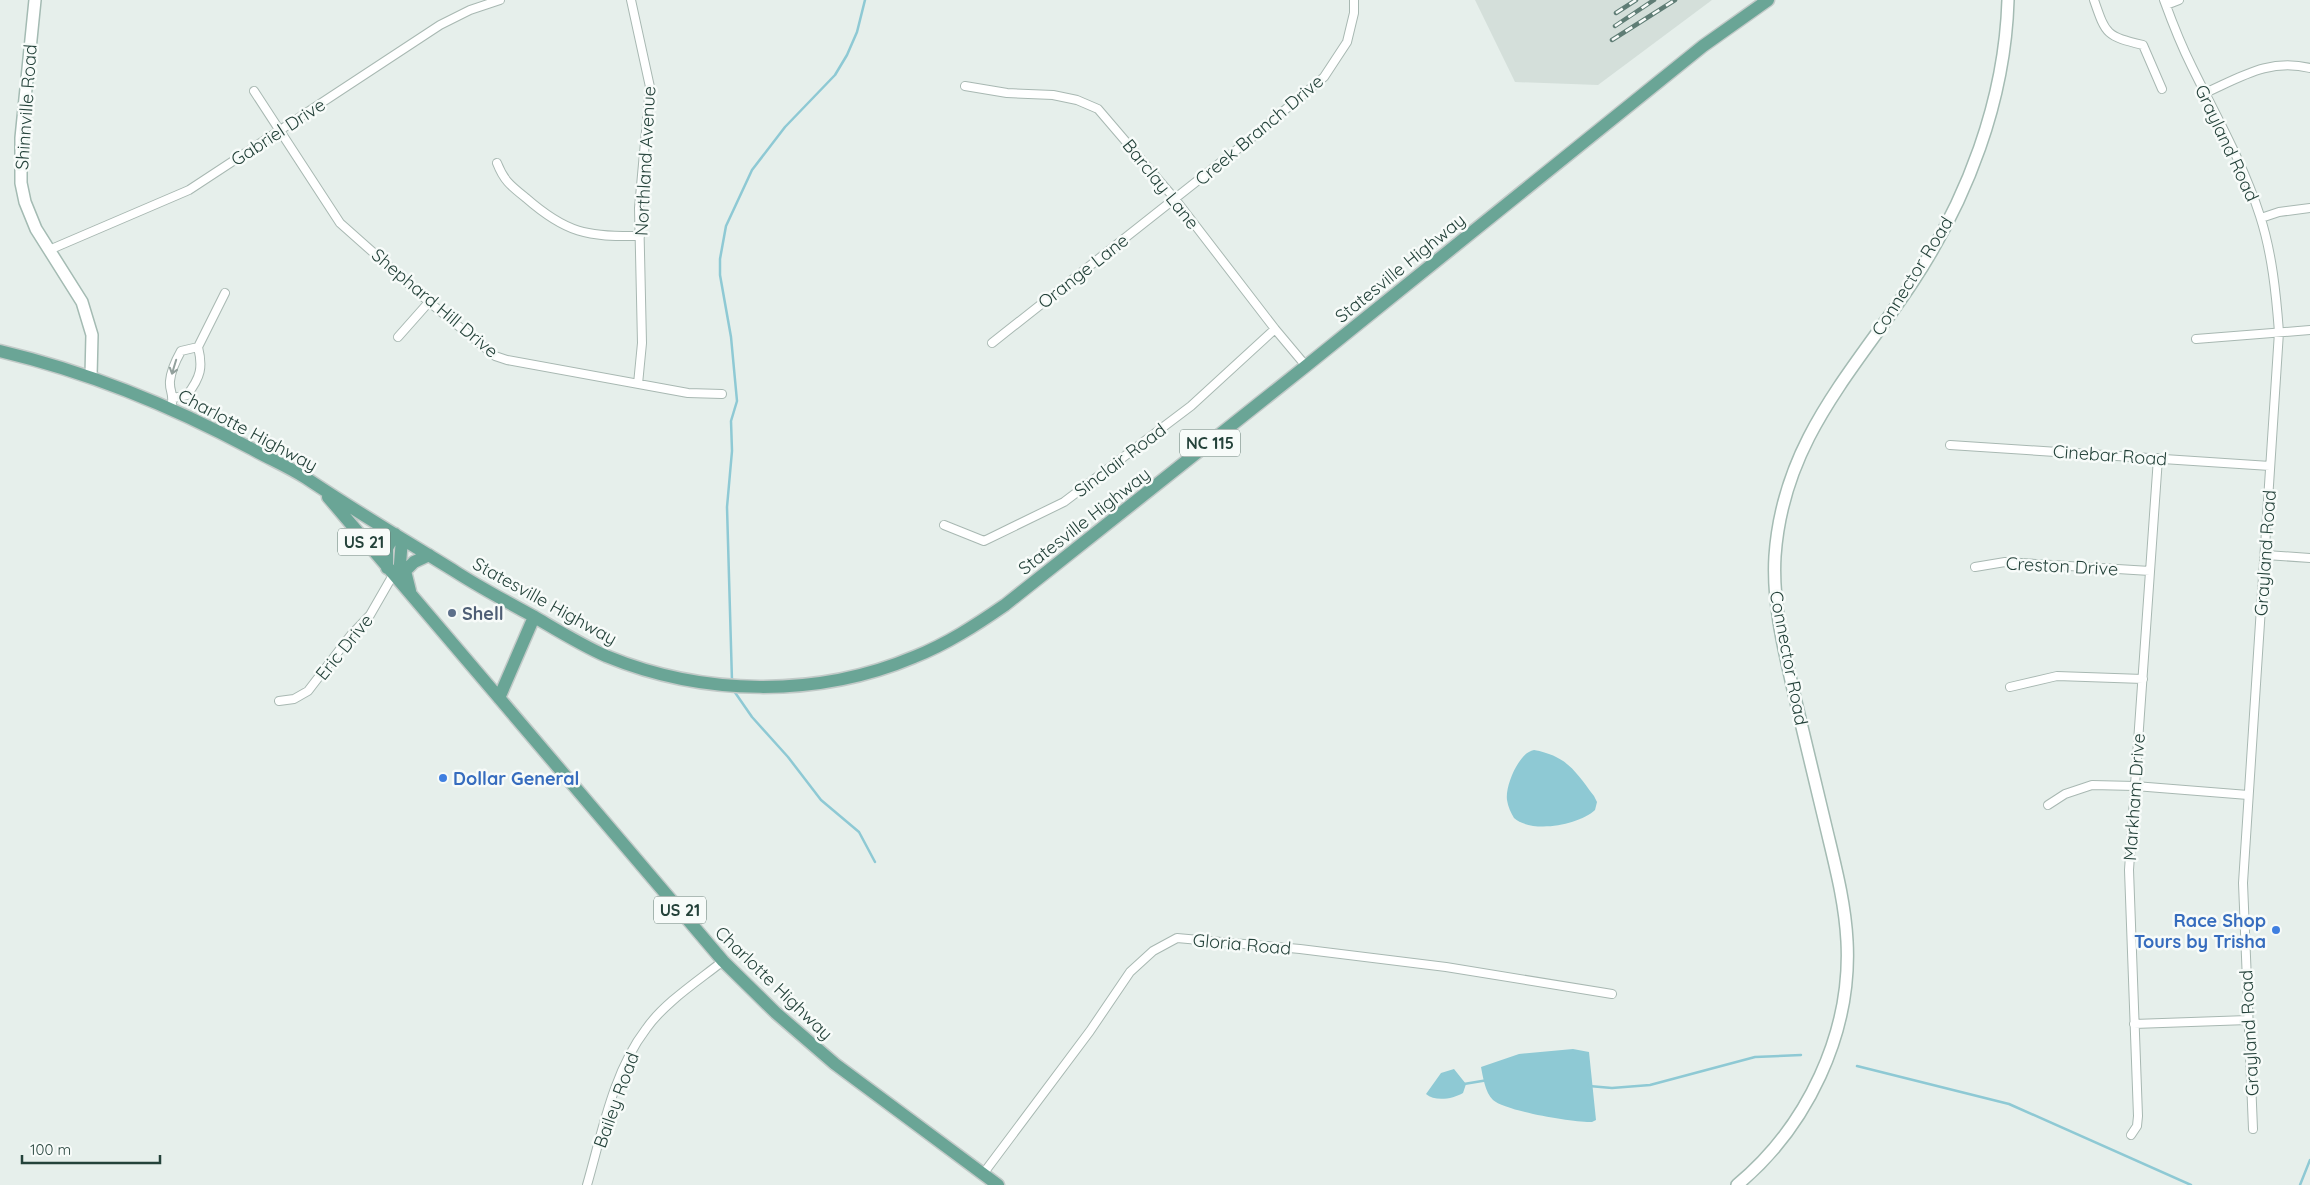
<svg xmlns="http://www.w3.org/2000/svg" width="2310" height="1185" font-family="Quicksand,sans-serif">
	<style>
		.built { fill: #d4dfda }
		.water { fill: #8ec9d4 }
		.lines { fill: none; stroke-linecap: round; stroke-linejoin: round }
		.stream { stroke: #8ec9d4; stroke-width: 2.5 }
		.street-casing { stroke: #a8b8b2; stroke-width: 10 }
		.secondary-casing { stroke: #a4bbb3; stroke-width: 14 }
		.primary-casing { stroke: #c2cac8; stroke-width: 15 }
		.street { stroke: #fff; stroke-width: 8 }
		.secondary { stroke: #fff; stroke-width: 11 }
		.primary { stroke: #6aa596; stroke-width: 12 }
		.rail-casing { stroke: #5f7d75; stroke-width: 4.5 }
		.rail { stroke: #f7fbf9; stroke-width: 2.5; stroke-dasharray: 8; stroke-linecap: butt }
		.oneway { stroke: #92a09c }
		.service-dot { fill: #5c6f8a; stroke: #f7fbf9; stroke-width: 2 }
		.shop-dot { fill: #3f7fe0; stroke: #f7fbf9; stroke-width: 2 }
		.labels { text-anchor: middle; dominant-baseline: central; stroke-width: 5; stroke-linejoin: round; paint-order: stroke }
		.shield { fill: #f7fbf9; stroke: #637a73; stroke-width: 1 }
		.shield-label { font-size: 16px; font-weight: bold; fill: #24423a }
		.street-label { font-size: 18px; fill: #24423a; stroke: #f7fbf9 }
		.service-label { font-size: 18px; font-weight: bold; fill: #4e5e75; stroke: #f7fbf9; text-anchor: start }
		.shop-label { font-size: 18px; font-weight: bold; fill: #366cbe; stroke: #f7fbf9; text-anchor: start }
	</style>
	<rect width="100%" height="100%" fill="#e6efeb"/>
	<!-- built -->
	<path class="built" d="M1475 0H1712L1598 85 1515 82Z"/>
	<!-- water -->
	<path class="water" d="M1534 750C1567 756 1575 771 1594 796L1597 802 1595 810C1579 825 1532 834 1514 818 1511 813 1508 807 1507 800 1505 786 1519 752 1534 750Z
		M1573 1049 1589 1052 1596 1120 1592 1122C1575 1123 1505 1111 1493 1100 1485 1092 1483 1077 1481 1067L1519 1054Z
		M1454 1069 1466 1084 1463 1093C1453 1099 1435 1102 1426 1094L1441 1073Z"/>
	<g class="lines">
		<!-- stream -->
		<path class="stream" d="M732 681 727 507 732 451 731 421 737 401 731 337 720 275V259L726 226 752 170 785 127 835 75 847 55 857 32 865 0
			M734 691 752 717 788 757 821 800 859 832 875 862
			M1857 1066 2009 1104 2191 1185
			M1464 1084 1488 1080
			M1589 1086 1612 1088 1650 1085 1755 1057 1801 1055
			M2300 1185 2310 1160"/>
		<defs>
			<path id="street" d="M631 0 650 87 639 208 642 343 638 384
				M2094 0C2106 35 2106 36 2143 45L2162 89
				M2164 0C2172 22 2181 45 2192 67 2216 116 2243 163 2260 216 2272 253 2276 293 2279 332L2243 883 2253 1129
				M2166 5 2179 0
				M965 86 1007 93 1053 95 1077 100 1098 109 1175 199 1275 329 1306 366
				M254 91 340 223 429 302 495 356 507 360 688 393 722 394
				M2205 93C2241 77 2269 58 2310 68
				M497 163C504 181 511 186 526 198 566 233 587 237 640 236
				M2261 218 2279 212 2310 208
				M49 250 189 190 440 25 470 10 500 0
				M398 337 429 302
				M2196 339 2310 330
				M992 343 1249 140 1324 77 1347 42 1354 13V0
				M198 347 225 293
				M171 408C175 394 169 392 170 381 171 370 176 360 181 351L198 347C203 367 201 377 187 395L174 398
				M1950 445 2270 466
				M944 525 984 541 1064 502 1191 406 1275 329
				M2266 555 2310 558
				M1975 567 2005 562 2150 571
				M2010 687 2057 676 2143 679
				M279 701 294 699 308 691 351 635 370 615 393 575
				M2048 805 2065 794 2092 785 2135 786 2248 795
				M2134 1024 2248 1020
				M2131 1135 2137 1126 2138 1116 2129 870 2158 458
				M983 1174 1090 1031 1130 972 1153 951 1177 938 1300 949 1446 967 1612 994
				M587 1185C602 1133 613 1072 646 1029 664 1003 698 981 723 961"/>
			<path id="secondary" d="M35 0 21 138V183L25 202 36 229 82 302 92 335 91 376
				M1737 1185C1807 1127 1852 1033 1847 941 1845 902 1835 865 1826 827 1816 785 1806 744 1796 702 1785 654 1772 605 1775 556 1783 441 1852 373 1912 283 1967 200 2005 101 2008 0"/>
			<path id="primary" d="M0 351C89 372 172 406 252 449 270 459 289 467 306 478 355 511 406 541 456 572 481 588 507 602 533 616 557 630 581 645 606 656 703 696 817 698 914 657 947 644 976 625 1005 605L1306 366 1703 46 1768 0
				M328 497 723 961 776 1013 835 1064 998 1185
				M402 539 400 564 403 580
				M387 568V548L395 534
				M410 591 405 571 414 562 429 555
				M499 698 534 617"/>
		</defs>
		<!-- street casing -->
		<use href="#street" class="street-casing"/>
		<!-- secondary casing -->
		<use href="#secondary" class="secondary-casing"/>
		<!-- primary casing -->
		<use href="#primary" class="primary-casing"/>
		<!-- street -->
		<use href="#street" class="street"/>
		<!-- secondary -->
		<use href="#secondary" class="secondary"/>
		<!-- primary -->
		<use href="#primary" class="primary"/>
		<defs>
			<path id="rail" d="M1616 13 1636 0
				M1615 26 1654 0
				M1612 40 1675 0"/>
		</defs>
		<!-- rail casing -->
		<use href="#rail" class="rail-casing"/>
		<!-- rail -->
		<use href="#rail" class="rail"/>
	</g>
	<!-- one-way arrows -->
	<defs><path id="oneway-shaft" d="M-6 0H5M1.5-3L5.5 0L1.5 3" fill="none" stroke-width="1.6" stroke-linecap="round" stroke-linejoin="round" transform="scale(1.25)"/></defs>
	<use class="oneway" href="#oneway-shaft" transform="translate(174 367) rotate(107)"/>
	<!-- markers -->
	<circle class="service-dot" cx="452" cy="613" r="5"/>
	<g class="shop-dot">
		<circle cx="443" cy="778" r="5"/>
		<circle cx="2276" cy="930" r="5"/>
	</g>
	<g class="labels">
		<!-- shield labels -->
		<g class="shield">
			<rect x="1180" y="429.5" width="60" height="27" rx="4"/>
			<rect x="338" y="528.5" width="52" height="27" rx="4"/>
			<rect x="654" y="896.5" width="52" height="27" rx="4"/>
		</g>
		<g class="shield-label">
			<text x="1210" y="443">NC 115</text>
			<text x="364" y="542">US 21</text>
			<text x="680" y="910">US 21</text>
		</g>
		<!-- street labels -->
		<g class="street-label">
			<text transform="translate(26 107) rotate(-86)">Shinnville Road</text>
			<text transform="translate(1259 130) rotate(-40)">Creek Branch Drive</text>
			<text transform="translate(278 132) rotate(-33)">Gabriel Drive</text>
			<text transform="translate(2227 143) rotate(65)">Grayland Road</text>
			<text transform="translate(645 161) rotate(-87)">Northland Avenue</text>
			<text transform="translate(1161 184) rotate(51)">Barclay Lane</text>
			<text transform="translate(1400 268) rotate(-39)">Statesville Highway</text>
			<text transform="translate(1083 271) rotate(-38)">Orange Lane</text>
			<text transform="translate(1912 276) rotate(-58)">Connector Road</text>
			<text transform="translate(435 303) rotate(40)">Shephard Hill Drive</text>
			<text transform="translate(248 430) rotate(28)">Charlotte Highway</text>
			<text transform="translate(2110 455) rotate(4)">Cinebar Road</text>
			<text transform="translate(1120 460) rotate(-37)">Sinclair Road</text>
			<text transform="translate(1084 521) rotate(-38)">Statesville Highway</text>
			<text transform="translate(2265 553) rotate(-86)">Grayland Road</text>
			<text transform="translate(2062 566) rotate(3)">Creston Drive</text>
			<text transform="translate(545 601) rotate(29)">Statesville Highway</text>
			<text transform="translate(344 647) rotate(-51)">Eric Drive</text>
			<text transform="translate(1789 658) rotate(79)">Connector Road</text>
			<text transform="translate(2134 797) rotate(-86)">Markham Drive</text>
			<text transform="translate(1242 944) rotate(5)">Gloria Road</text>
			<text transform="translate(774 983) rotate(44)">Charlotte Highway</text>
			<text transform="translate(2249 1033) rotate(-93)">Grayland Road</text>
			<text transform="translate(616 1100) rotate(-70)">Bailey Road</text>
		</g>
		<!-- service labels -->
		<g class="service-label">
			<text x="462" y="613">Shell</text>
		</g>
		<!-- shop labels -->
		<g class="shop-label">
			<text x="453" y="778">Dollar General</text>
			<text x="2266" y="920" text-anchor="end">Race Shop<tspan x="2266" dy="21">Tours by Trisha</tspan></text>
		</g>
	</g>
	<!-- scale -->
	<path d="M22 1155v8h138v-8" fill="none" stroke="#24423a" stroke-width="2.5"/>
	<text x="30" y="1155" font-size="15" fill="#24423a" stroke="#f7fbf9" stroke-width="4" paint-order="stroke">100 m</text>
</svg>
